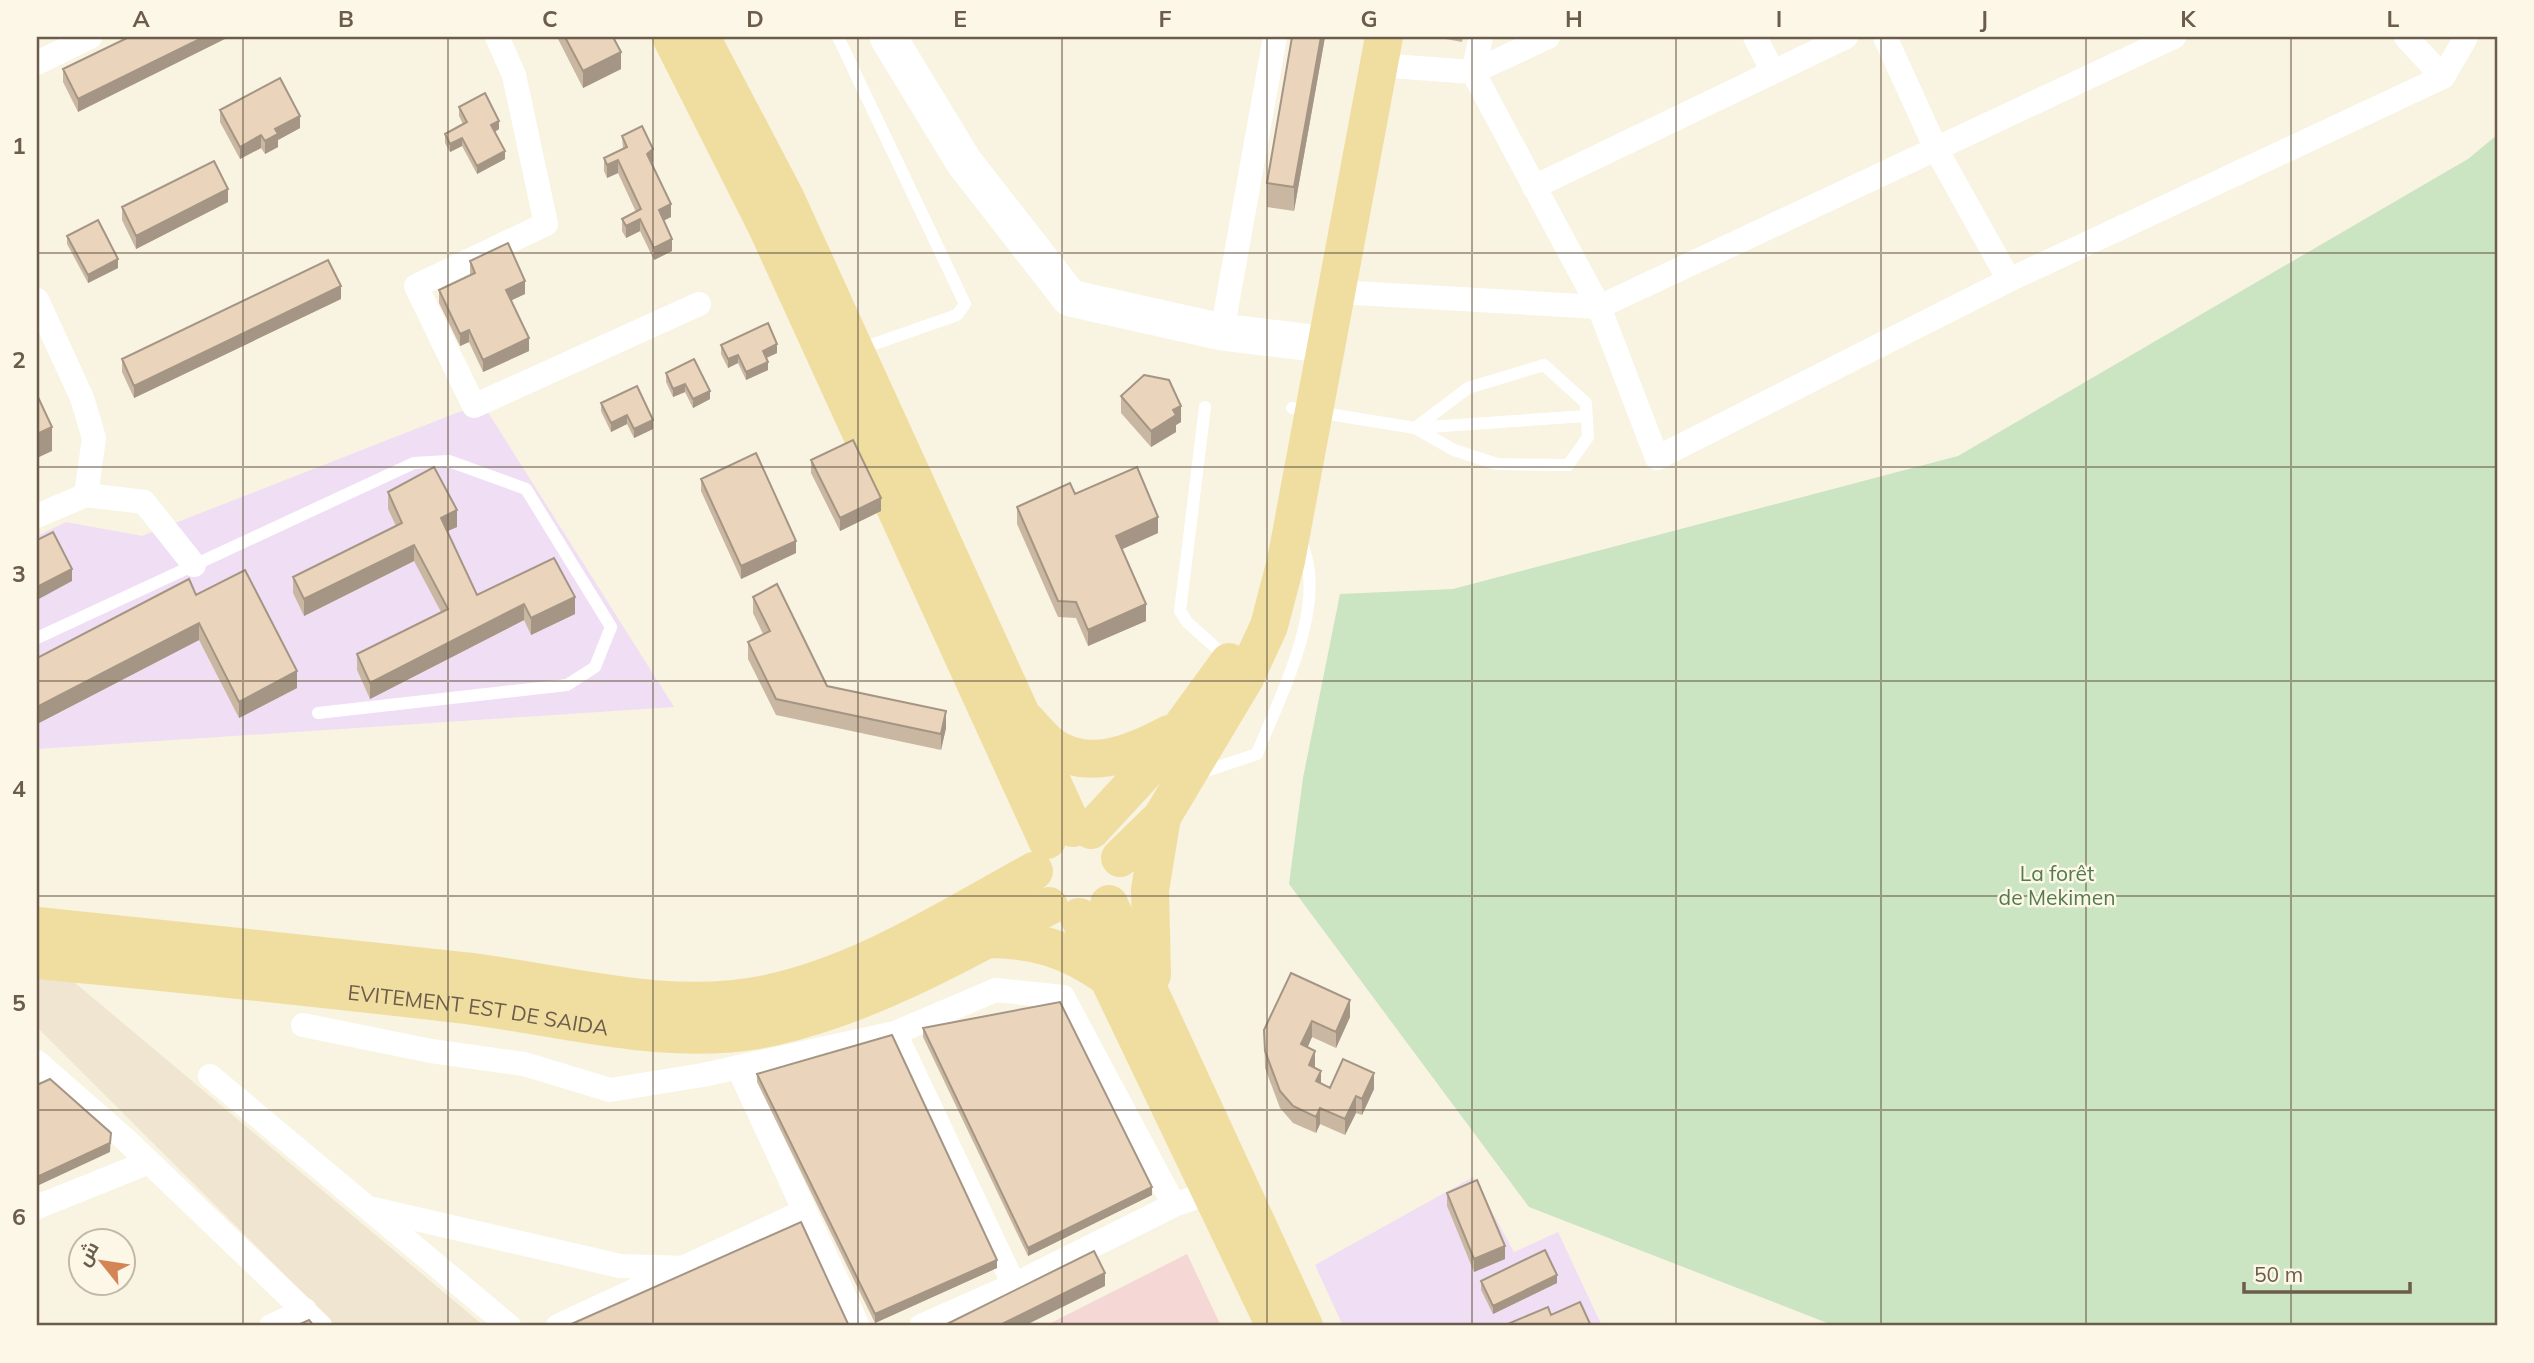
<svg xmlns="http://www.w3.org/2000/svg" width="2534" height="1363" font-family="Mulish,Cairo,sans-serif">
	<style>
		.residential { fill: #efe5d1 }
		.education { fill: #f0def4 }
		.medical { fill: #f5d7d6 }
		.green { fill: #cbe4c2 }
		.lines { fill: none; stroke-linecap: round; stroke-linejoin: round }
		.lane { stroke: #fff; stroke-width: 12 }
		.street { stroke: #fff; stroke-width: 24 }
		.secondary { stroke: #fff; stroke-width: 37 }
		.primary { stroke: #f0dea1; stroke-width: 38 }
		.wall { fill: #c9b7a2 }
		.shaded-wall { fill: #a49584 }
		.building { fill: #ead5bc; stroke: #a49584; stroke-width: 2 }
		.grid { fill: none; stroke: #6c5c4b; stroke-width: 2; stroke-opacity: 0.55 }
		.labels { text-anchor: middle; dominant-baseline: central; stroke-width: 5; stroke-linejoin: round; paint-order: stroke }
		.park-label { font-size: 21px; fill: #527c4b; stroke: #fcf7e7 }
		.street-label { font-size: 21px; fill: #6c5c4b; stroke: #fcf7e7 }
		.neatline { fill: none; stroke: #6c5c4b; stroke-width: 2.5 }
		.grid-label { font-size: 23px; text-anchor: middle; font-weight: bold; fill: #6c5c4b }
	</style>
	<rect width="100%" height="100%" fill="#f9f3e1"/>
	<!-- residential -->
	<path class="residential" d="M37 979 74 982 484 1326H336L37 1027Z"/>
	<!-- education -->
	<path class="education" d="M482 403 674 707 37 749V536L66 522 142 536Z
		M1473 1177 1514 1252 1558 1232 1602 1326H1343L1315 1265Z"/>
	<!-- medical -->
	<path class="medical" d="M1187 1254 1221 1326H1045Z"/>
	<!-- green -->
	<path class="green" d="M2497 135V1326H1835L1529 1207 1289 884 1303 778 1340 594 1453 589 1958 456 2468 159Z"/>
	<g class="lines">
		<!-- lane -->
		<path class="lane" d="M838 37 965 304 957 315 860 349
			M1205 407 1180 611 1187 622 1227 658
			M1292 408 1415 428 1454 450 1497 464 1568 465 1588 437 1586 403 1544 365 1468 388 1415 428
			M1415 428 1586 416
			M37 638 414 463 449 461 526 489 611 627 595 667 567 685 318 713
			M1200 773 1257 754C1280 695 1331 601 1300 540"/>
		<!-- street -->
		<path class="street" d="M497 37 514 75 546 224 416 286 474 406 699 304
			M1481 37 1473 72 1599 307 1657 458 2009 280 2443 77 2466 37
			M1755 37 1773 72
			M1885 37 1936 149 2009 280
			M2406 37 2443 77
			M37 63 90 37
			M1377 65 1473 72 1548 37
			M1534 187 1846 37
			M1338 292 1599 307 2174 37
			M37 300 82 398 94 438 86 495
			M1222 332 1275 37
			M37 516 86 495 144 502 194 565
			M303 1025 431 1051 524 1064 610 1090 703 1075 895 1033 996 990 1063 997 1174 1205
			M895 1033 1014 1285
			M37 1062 125 1139 320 1326
			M738 1067 858 1326
			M210 1076 509 1326
			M37 1207 149 1162
			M373 1209 620 1266 687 1268
			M271 1326 305 1310
			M558 1326 805 1211
			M921 1326 1014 1285 1174 1205 1225 1187"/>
		<!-- secondary -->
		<path class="secondary" d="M888 37 964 162 1070 298 1222 332 1305 342"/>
		<!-- primary -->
		<g class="primary">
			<path d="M671 37 767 227 1047 840"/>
			<path d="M701 37 785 197 1073 828"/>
			<path d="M1027 721C1034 729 1042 738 1050 745 1088 773 1133 753 1169 734"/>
			<path d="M1091 830 1164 751 1229 662"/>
			<path d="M1120 858 1162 817 1245 678 1269 626 1286 561 1384 37"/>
			<path d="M1109 904 1304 1326"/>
			<path d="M1079 917 1275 1326"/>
			<path d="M37 926C179 940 320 956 462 971 563 982 664 1015 766 994 862 974 948 918 1034 871"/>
			<path d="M987 939C1034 939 1069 949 1107 977"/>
			<path id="s1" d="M37 960C177 973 318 988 458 1004 562 1016 668 1050 773 1027 870 1005 962 953 1049 906"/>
			<path d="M1152 975 1150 890 1162 817"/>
		</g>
	</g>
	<!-- wall -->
	<path class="wall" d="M129 37 78 112 63 82V69Z
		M557 37H613L621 69 583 88Z
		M1325 37 1294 211 1267 207V183Z
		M1435 37H1463L1462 42Z
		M459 107 499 129 495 132 505 159 477 174 462 146 450 152 445 143V134L463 124 459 116Z
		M220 110 300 128 278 140V147L265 154 261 148 240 159 220 122Z
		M622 136 653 162 652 163 671 217 664 220 672 251 654 260 640 231 626 238 622 231V219L636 212 618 173 607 178 604 171V158L623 149Z
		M228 202 136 249 122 220V207Z
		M67 236 118 268 88 283 67 244Z
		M470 261 525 294 511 300 529 351 483 372 469 342 460 346 439 303V290L470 275Z
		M341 299 134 398 122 372V359Z
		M721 345 777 353 767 358 768 370 746 380 738 363 728 368 721 354Z
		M666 373 710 399 693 408 685 392 673 397 666 382Z
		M1121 396 1181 422 1176 425V432L1151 447 1121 413Z
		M601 403 653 429 634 438 627 424 611 432 601 411Z
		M811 460 881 511 840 531 811 473Z
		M701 479 796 553 741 579 701 491Z
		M388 492 457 527 447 531 477 595 575 614 531 635 524 620 370 699 357 670V654L441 612 414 561 304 616 293 593V577L396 526 388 509Z
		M1075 494 1158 533 1122 549 1146 621 1088 646 1076 618 1058 617 1017 524V507Z
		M196 595 297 688 239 718 199 640 37 724V658Z
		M753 597 827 686 946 728 941 750 776 715 748 659V642L763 634 753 613Z
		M1291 973 1350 1017 1336 1048 1312 1037 1308 1047 1321 1084 1330 1088 1374 1089 1362 1115 1356 1113 1345 1135 1320 1124 1316 1133 1293 1123 1280 1108 1265 1068 1264 1030Z
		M923 1028 1152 1195 1028 1256 923 1037Z
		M757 1074 997 1268 875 1323 757 1082Z
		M1447 1193 1505 1259 1474 1272 1447 1206Z
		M1481 1281 1557 1283 1493 1314 1481 1290Z"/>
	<!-- shaded-wall -->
	<path class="shaded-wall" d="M204 37H229L78 112V99Z
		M1321 37H1325L1294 211V187Z
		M621 52V69L583 88V71Z
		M300 116V128L278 140V147L265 154V141L275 129Z
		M499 121V129L491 134V125Z
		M261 135V148L240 159V147Z
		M462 138V146L450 152V144Z
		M653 149V162L647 167V154Z
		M505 151V159L477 174V166Z
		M618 160V173L607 178V165Z
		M228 189V202L136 249V236Z
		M671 204V217L659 223V210Z
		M640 219V231L626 238V226Z
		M672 239V251L654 260V248Z
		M118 259V268L88 283V275Z
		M525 281V294L506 303V290Z
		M341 286V299L134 398V386Z
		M469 330V342L460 346V334Z
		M529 338V351L483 372V360Z
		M777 344V353L763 359V351Z
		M738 355V363L728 368V359Z
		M768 362V370L746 380V372Z
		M685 384V392L673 397V389Z
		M710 391V399L693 408V399Z
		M1181 406V422L1176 425V432L1151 447V431L1173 410Z
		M627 415V424L611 432V423Z
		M653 420V429L634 438V429Z
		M52 427V451L37 458V434Z
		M881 498V511L840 531V518Z
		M457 510V527L441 534V518Z
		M1158 517V533L1116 552V536Z
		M796 541V553L741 579V566Z
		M414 545V561L304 616V599Z
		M72 569V581L37 600V587Z
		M575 597V614L531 635V618Z
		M524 604V620L370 699V683Z
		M1146 604V621L1088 646V630Z
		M199 623V640L37 724V707Z
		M297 671V688L239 718V702Z
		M946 711V728L941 750V734Z
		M1350 1000V1017L1336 1048V1032Z
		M1312 1021V1037L1301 1061V1044Z
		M1315 1051V1068L1309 1065Z
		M1321 1071V1087L1316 1081Z
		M1374 1073V1089L1362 1115V1099Z
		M1356 1096V1113L1345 1135V1119Z
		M1320 1108V1124L1316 1133V1117Z
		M111 1133 110 1152 37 1186V1177Z
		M1152 1187V1195L1028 1256V1248Z
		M1505 1246V1259L1474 1272V1259Z
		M997 1260V1268L875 1323V1314Z
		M1105 1273V1286L1024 1326H998Z
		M1557 1275V1283L1493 1314V1306Z"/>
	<!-- building -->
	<path class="building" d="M129 37H204L78 99 63 69Z
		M565 37H613L621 52 583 71Z
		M1292 37H1321L1294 187 1267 183Z
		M280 78 300 116 275 129 278 134 265 141 261 135 240 147 220 110Z
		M485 93 499 121 491 125 505 151 477 166 462 138 450 144 445 134 467 122 459 107Z
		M642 126 653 149 647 154 671 204 659 210 672 239 654 248 640 219 626 226 622 219 641 209 618 160 607 165 604 158 627 147 622 136Z
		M214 161 228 189 136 236 122 207Z
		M98 220 118 259 88 275 67 236Z
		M508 243 525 281 506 290 529 338 483 360 469 330 460 334 439 290 475 273 470 261Z
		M328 260 341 286 134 386 122 359Z
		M768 323 777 344 763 351 768 362 746 372 738 355 728 359 721 345Z
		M694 359 710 391 693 399 685 384 673 389 666 373Z
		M1144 375 1169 380 1181 406 1173 410 1176 415 1151 431 1121 396Z
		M637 386 653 420 634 429 627 415 611 423 601 403Z
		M37 395 52 427 37 434Z
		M853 440 881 498 840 518 811 460Z
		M756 453 796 541 741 566 701 479Z
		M434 467 457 510 441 518 477 595 554 558 575 597 531 618 524 604 370 683 357 654 448 609 414 545 304 599 293 577 402 523 388 492Z
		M1137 467 1158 517 1116 536 1146 604 1088 630 1076 602 1058 601 1017 507 1070 483 1075 494Z
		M53 532 72 569 37 587V540Z
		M245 570 297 671 239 702 199 623 37 707V658L189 579 196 595Z
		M777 584 827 686 946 711 941 734 776 699 748 642 770 631 753 597Z
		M1291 973 1350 1000 1336 1032 1312 1021 1301 1044 1315 1051 1309 1065 1321 1071 1316 1081 1330 1088 1343 1059 1374 1073 1362 1099 1356 1096 1345 1119 1320 1108 1316 1117 1293 1106 1280 1091 1265 1051 1264 1030Z
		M1060 1002 1152 1187 1028 1248 923 1028Z
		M892 1035 997 1260 875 1314 757 1074Z
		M50 1079 111 1133 110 1143 37 1177V1085Z
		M1477 1180 1505 1246 1474 1259 1447 1193Z
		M801 1222 849 1326H567Z
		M1545 1250 1557 1275 1493 1306 1481 1281Z
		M1094 1251 1105 1273 998 1326H943Z
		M1580 1302 1591 1326H1503L1548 1307 1551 1315Z
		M309 1320 314 1326H296Z"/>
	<!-- grid -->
	<path class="grid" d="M243 37V1326M448 37V1326M653 37V1326M858 37V1326M1062 37V1326M1267 37V1326M1472 37V1326M1676 37V1326M1881 37V1326M2086 37V1326M2291 37V1326M37 253H2497M37 467H2497M37 681H2497M37 896H2497M37 1110H2497"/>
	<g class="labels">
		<!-- park labels -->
		<g class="park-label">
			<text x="2057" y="873">La forêt<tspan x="2057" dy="24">de Mekimen</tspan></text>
		</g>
		<!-- street labels -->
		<g class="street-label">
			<text stroke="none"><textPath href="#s1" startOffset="444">EVITEMENT EST DE SAIDA</textPath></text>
		</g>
	</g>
	<!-- border -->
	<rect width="2534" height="1363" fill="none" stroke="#fcf7e7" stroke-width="77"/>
	<!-- north arrow -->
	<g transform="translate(102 1262) rotate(300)"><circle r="33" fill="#fcf7e7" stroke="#c2b9a9" stroke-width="2"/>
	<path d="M0-5L12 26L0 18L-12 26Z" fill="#d48455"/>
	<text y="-10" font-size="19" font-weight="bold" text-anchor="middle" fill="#6c5c4b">ش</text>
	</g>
	<!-- scale -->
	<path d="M2244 1282v10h166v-10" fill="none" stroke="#6c5c4b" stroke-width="3.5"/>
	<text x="2254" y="1282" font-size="21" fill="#6c5c4b" stroke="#fcf7e7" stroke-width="5" paint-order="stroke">50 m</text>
	<rect x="38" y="38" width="2458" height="1286" class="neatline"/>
	<g class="grid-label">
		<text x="141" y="27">A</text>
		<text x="346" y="27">B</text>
		<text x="550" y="27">C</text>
		<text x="755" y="27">D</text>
		<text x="960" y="27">E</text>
		<text x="1165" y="27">F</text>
		<text x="1369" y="27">G</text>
		<text x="1574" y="27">H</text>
		<text x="1779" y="27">I</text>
		<text x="1984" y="27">J</text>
		<text x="2188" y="27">K</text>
		<text x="2393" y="27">L</text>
		<text x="19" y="154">1</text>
		<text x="19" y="368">2</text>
		<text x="19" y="582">3</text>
		<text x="19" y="797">4</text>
		<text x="19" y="1011">5</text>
		<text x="19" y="1225">6</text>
	</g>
</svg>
